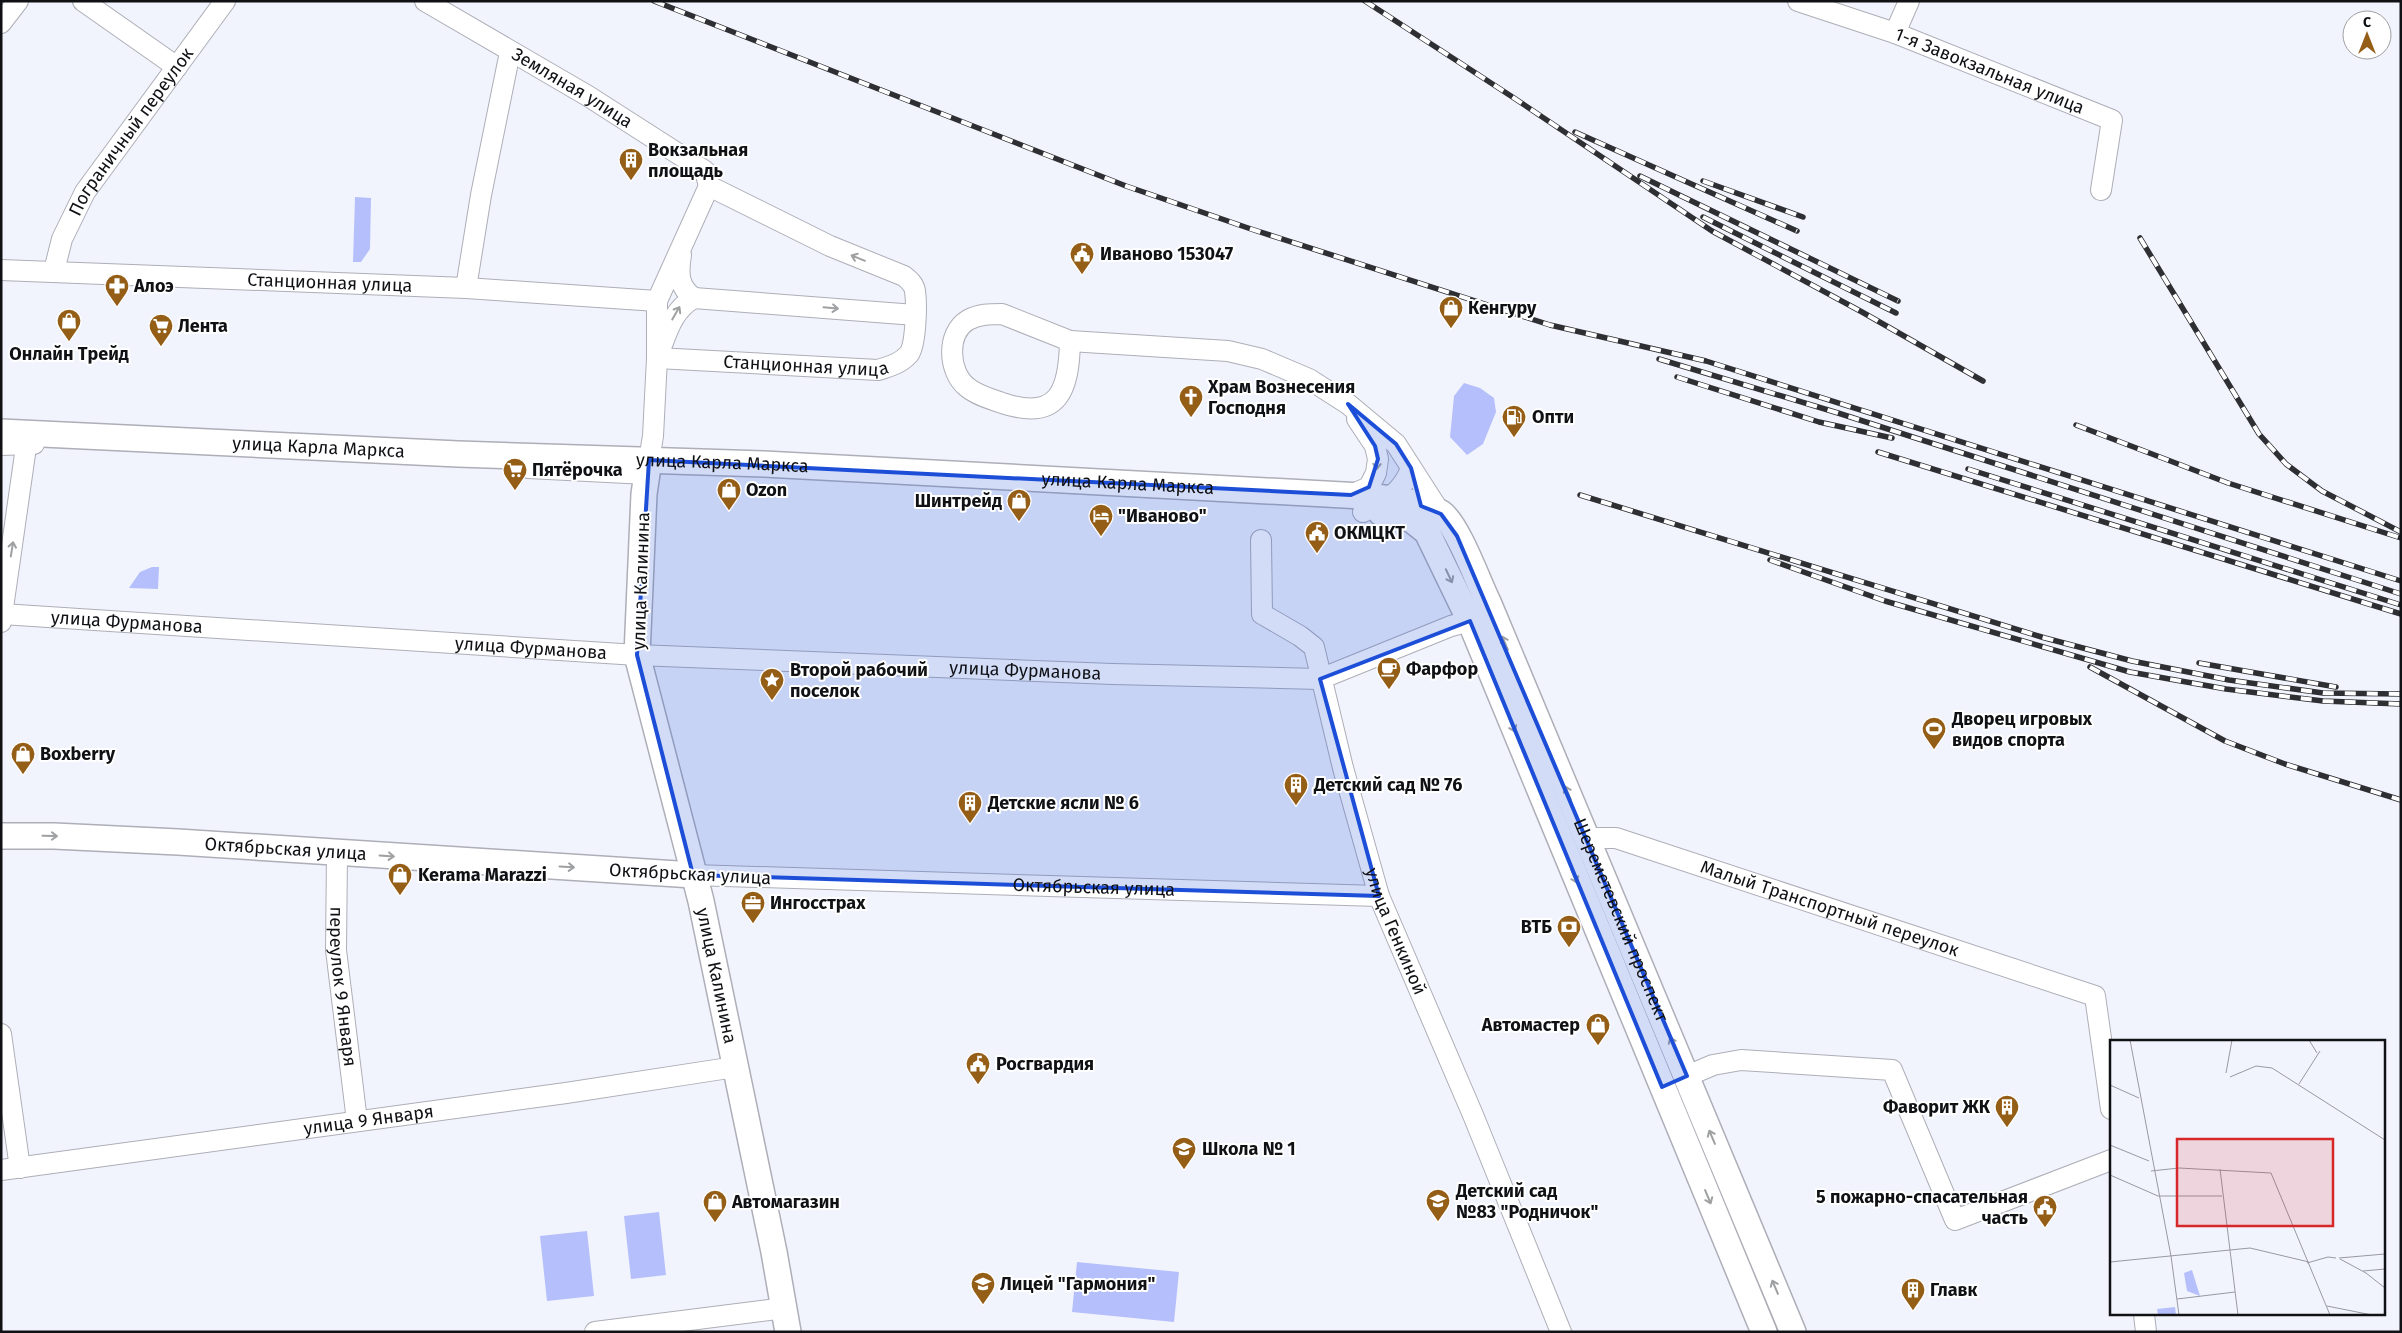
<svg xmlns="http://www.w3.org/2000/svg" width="2402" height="1333" font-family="'Fira Sans',sans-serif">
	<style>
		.green { fill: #b5bffb }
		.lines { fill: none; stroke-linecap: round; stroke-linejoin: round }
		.minor-casing { stroke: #adaeb7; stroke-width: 22 }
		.major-casing { stroke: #adaeb7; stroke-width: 28 }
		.minor { stroke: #fff; stroke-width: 20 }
		.major { stroke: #fff; stroke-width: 25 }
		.rail-casing { stroke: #2e2f33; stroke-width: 5.5 }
		.rail { stroke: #fff; stroke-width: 4; stroke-dasharray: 11; stroke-linecap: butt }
		.oneway { stroke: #9fa0a1 }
		.marked { fill: #1d4ed8; fill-opacity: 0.2; stroke: #1d4ed8; stroke-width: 4; stroke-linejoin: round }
		.labels { text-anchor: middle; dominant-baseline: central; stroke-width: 4; stroke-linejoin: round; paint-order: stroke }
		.street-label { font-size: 18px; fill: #101114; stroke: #fff }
		.poi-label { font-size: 18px; font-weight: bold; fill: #101114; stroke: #fff; text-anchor: start }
		.inset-road { fill: none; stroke: #9899a0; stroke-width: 1 }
		.view { fill: #d62828; fill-opacity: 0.15; stroke: #d62828; stroke-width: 2.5 }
		.inset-edge { fill: none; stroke: #101114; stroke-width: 2.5 }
	</style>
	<rect width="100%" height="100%" fill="#f2f4fd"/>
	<!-- green -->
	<path class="green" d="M355 197 371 198 370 249 361 262H353Z
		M1464 383 1480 388 1494 398 1496 412 1483 444 1467 455 1450 437 1454 396Z
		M152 567H159L158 589 129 588 140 572Z
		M659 1212 666 1275 631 1279 624 1216Z
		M587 1231 594 1296 547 1301 540 1236Z
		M1077 1262 1179 1272 1174 1322 1072 1312Z"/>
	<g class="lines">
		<defs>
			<g id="minor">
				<path d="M83 1 177 67"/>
				<path id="s1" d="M425 1 588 96 705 171 709 186"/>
				<path id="s2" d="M1798 1 1895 33 2112 120 2101 190"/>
				<path d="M1 23 18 1"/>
				<path d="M1895 33 1909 1"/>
				<path d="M681 255C678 273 678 287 694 298"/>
				<path id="s3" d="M1 270 466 288 657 301"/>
				<path id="s4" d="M54 271 62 239 85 192 225 1"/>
				<path d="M466 288 481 195 510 52"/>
				<path d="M1002 314 1070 341C1069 390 1059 422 1002 403 991 399 976 395 967 387 948 372 946 333 968 320 979 314 990 314 1002 314Z"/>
				<path d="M1070 341 1228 351 1262 359 1309 379 1348 404 1396 444 1441 514"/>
				<path id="s5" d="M657 358 878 370C890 366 900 364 909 354 916 344 917 304 915 291 914 284 909 280 904 276L830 246 709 186"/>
				<path d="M657 358C667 334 671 311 694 298L915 315"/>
				<path d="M1 445 34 444"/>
				<path d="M649 460 653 436 657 358V301L709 186"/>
				<path d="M528 468 647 474"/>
				<path d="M1351 495 1369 487 1376 473 1378 459 1375 446 1357 419"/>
				<path d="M1363 512C1385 503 1403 491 1411 468"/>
				<path id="s6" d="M1261 540 1262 614 1300 636 1314 647 1343 768 1379 896 1473 1115 1561 1332"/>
				<path id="s7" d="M2 614 637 655 1112 674 1320 679 1451 626 1470 621"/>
				<path d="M1 622 28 433"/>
				<path id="s8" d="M1587 838H1616L2095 996 2111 1109"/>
				<path id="s9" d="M337 853 336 950 357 1121"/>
				<path id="s10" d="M693 875 1379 896"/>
				<path d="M1 1034 20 1168"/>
				<path d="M1687 1076 1713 1065 1741 1060 1892 1070 1955 1220 2111 1160"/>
				<path id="s11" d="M1 1170 566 1093 735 1067"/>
				<path d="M2144 1314 2146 1332"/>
				<path d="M595 1332 785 1308"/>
			</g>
			<g id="major">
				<path id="s12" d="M1 432 458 454 764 464 1362 496C1385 498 1421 500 1441 513 1458 525 1478 582 1488 602L1793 1332"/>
				<path id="s13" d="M649 460 644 494 637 655 701 901 774 1252 788 1332"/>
				<path d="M1381 513 1393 514 1412 520 1427 532 1470 621 1764 1332"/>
				<path id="s14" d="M1 836H54L178 842 693 875"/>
			</g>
		</defs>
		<!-- minor casing -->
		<use href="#minor" class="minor-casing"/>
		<!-- major casing -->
		<use href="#major" class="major-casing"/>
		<!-- minor -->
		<use href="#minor" class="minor"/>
		<!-- major -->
		<use href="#major" class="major"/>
		<defs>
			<path id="rail" d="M654 1 1126 186 1251 229 1550 325 1706 361 2401 581
				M1365 1 1514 98 1712 231 1862 312 1983 381
				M1575 132 1797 231
				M1640 176 1898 301
				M1703 181 1803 217
				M1703 217 1896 313
				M2140 238 2259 434 2286 464 2322 491 2401 532
				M1659 359 1838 413 2401 594
				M1677 377 1819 422 1892 438
				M2076 425 2228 483 2401 538
				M1878 452 2401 614
				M1968 469 2401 605
				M1580 495 2045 638 2132 661 2229 680 2323 693 2401 694
				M1770 560 1885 601 2130 672 2226 689 2323 701 2401 704
				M2199 663 2336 687
				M2090 667 2225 741 2285 764 2401 800"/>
		</defs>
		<!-- rail casing -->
		<use href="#rail" class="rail-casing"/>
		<!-- rail -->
		<use href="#rail" class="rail"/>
	</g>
	<!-- one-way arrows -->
	<defs><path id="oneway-shaft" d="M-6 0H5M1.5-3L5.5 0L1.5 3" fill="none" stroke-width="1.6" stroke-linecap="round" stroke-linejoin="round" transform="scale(1.25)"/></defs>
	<g class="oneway">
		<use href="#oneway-shaft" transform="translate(858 258) rotate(-158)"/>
		<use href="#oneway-shaft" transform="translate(831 308) rotate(5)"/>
		<use href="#oneway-shaft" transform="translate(676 313) rotate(-60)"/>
		<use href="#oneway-shaft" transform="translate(1377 462) rotate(92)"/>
		<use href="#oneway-shaft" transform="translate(12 549) rotate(-81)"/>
		<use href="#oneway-shaft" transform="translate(1449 576) rotate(65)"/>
		<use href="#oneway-shaft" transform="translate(1505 643) rotate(-113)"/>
		<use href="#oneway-shaft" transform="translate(1512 725) rotate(68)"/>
		<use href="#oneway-shaft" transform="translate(1568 793) rotate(-113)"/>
		<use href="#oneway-shaft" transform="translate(50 836) rotate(1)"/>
		<use href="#oneway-shaft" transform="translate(387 856) rotate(4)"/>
		<use href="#oneway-shaft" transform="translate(567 867) rotate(3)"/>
		<use href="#oneway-shaft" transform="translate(1574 876) rotate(67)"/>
		<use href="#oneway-shaft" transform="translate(1673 1044) rotate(-113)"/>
		<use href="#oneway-shaft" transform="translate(1712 1137) rotate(-113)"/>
		<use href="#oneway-shaft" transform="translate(1708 1197) rotate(67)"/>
		<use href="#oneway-shaft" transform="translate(1775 1287) rotate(-113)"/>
	</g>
	<!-- marked area -->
	<path class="marked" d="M1348 404 1396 444 1411 468 1421 506 1441 514 1457 536 1687 1076 1662 1087 1470 621 1320 679 1379 896 693 875 637 655 649 460 1351 495 1369 487 1378 459 1375 446Z"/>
	<!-- icons -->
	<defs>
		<symbol id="building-pin" viewBox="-11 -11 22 30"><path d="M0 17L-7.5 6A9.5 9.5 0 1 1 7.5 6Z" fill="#955e17" stroke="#fff"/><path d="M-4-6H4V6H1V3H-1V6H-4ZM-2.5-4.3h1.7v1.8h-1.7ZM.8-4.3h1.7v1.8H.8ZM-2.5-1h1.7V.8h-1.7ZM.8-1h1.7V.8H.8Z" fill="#fff"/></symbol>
		<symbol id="civic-pin" viewBox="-11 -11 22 30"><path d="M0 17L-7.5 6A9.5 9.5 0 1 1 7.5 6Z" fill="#955e17" stroke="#fff"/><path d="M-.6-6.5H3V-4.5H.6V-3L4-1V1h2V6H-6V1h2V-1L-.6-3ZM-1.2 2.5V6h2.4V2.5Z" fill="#fff"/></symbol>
		<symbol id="pharmacy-pin" viewBox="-11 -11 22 30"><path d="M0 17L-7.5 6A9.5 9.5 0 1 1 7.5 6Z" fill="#955e17" stroke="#fff"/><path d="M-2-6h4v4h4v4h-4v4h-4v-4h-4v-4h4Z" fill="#fff"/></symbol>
		<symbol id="shop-pin" viewBox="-11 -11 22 30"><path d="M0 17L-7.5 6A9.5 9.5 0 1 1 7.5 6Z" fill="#955e17" stroke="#fff"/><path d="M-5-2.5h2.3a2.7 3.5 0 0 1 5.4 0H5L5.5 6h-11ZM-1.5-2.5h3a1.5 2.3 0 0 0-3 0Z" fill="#fff"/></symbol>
		<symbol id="supermarket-pin" viewBox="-11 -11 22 30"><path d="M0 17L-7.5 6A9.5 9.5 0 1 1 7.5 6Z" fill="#955e17" stroke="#fff"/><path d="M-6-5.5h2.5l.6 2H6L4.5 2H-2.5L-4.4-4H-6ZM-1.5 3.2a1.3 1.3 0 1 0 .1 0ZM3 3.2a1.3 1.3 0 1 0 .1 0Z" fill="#fff"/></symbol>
		<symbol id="church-pin" viewBox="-11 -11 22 30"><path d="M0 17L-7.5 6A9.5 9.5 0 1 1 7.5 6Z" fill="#955e17" stroke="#fff"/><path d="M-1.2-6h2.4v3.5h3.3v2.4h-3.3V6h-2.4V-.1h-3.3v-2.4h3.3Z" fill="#fff"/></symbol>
		<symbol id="fuel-pin" viewBox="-11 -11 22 30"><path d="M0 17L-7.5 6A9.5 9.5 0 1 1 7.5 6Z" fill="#955e17" stroke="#fff"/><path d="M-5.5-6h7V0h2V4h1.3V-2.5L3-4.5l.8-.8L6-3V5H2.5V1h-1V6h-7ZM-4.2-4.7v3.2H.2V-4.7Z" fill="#fff"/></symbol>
		<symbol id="hotel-pin" viewBox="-11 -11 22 30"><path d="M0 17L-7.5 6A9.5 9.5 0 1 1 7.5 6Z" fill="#955e17" stroke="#fff"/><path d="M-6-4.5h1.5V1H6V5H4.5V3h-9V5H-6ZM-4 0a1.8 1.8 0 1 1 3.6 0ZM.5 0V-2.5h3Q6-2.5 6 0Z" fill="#fff"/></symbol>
		<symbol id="cafe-pin" viewBox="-11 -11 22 30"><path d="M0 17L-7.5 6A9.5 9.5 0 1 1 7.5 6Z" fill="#955e17" stroke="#fff"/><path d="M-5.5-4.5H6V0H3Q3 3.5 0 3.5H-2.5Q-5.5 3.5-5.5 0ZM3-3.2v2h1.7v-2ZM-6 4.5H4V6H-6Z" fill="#fff"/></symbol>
		<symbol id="sight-pin" viewBox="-11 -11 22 30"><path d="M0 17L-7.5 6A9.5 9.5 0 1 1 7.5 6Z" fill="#955e17" stroke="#fff"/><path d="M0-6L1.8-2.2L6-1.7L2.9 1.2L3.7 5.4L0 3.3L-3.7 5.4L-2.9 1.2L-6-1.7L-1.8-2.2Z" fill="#fff"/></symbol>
		<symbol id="stadium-pin" viewBox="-11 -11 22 30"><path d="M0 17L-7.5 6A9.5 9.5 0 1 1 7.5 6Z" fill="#955e17" stroke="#fff"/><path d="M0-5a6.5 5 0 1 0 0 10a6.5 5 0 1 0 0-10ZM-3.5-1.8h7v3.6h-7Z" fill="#fff"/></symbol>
		<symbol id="office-pin" viewBox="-11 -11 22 30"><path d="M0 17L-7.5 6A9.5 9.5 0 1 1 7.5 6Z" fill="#955e17" stroke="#fff"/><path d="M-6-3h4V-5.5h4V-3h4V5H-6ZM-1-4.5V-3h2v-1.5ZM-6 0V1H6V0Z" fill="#fff"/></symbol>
		<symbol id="bank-pin" viewBox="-11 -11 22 30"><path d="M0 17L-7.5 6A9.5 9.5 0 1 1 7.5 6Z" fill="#955e17" stroke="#fff"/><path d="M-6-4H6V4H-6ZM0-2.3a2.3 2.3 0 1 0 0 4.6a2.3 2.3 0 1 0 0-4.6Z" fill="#fff"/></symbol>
		<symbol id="school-pin" viewBox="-11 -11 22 30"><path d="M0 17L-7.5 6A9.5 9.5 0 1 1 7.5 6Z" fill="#955e17" stroke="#fff"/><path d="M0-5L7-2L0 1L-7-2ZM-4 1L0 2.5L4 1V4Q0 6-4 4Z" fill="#fff"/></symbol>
	</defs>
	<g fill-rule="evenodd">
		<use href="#building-pin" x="617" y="146" width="28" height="38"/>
		<use href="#civic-pin" x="1068" y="240" width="28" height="38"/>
		<use href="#pharmacy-pin" x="103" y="272" width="28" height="38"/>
		<use href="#shop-pin" x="1437" y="294" width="28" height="38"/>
		<use href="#shop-pin" x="55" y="307" width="28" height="38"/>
		<use href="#supermarket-pin" x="147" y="312" width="28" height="38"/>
		<use href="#church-pin" x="1177" y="383" width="28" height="38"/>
		<use href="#fuel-pin" x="1500" y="403" width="28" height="38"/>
		<use href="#supermarket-pin" x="501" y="456" width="28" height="38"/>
		<use href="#shop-pin" x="715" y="476" width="28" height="38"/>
		<use href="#shop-pin" x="1005" y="487" width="28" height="38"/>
		<use href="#hotel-pin" x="1087" y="502" width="28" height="38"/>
		<use href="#civic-pin" x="1303" y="519" width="28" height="38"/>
		<use href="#cafe-pin" x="1375" y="655" width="28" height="38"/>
		<use href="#sight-pin" x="758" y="666" width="28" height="38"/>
		<use href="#stadium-pin" x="1920" y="715" width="28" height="38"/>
		<use href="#shop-pin" x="9" y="740" width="28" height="38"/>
		<use href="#building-pin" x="1282" y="771" width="28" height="38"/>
		<use href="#building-pin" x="956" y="789" width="28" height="38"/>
		<use href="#shop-pin" x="386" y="861" width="28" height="38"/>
		<use href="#office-pin" x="739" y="889" width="28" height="38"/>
		<use href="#bank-pin" x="1555" y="913" width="28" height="38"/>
		<use href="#shop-pin" x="1584" y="1011" width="28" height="38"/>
		<use href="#civic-pin" x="964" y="1050" width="28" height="38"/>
		<use href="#building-pin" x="1993" y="1093" width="28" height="38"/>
		<use href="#school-pin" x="1170" y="1135" width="28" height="38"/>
		<use href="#school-pin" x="1424" y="1187" width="28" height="38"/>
		<use href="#shop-pin" x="701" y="1188" width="28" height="38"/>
		<use href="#civic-pin" x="2031" y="1193" width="28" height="38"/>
		<use href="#school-pin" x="969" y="1270" width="28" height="38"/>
		<use href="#building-pin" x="1899" y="1276" width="28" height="38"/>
	</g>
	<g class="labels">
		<!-- street labels -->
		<g class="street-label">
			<text stroke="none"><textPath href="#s2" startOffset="204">1-я Завокзальная улица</textPath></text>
			<text stroke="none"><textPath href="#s1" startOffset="171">Земляная улица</textPath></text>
			<text stroke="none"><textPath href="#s4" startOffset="161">Пограничный переулок</textPath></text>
			<text stroke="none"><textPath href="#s3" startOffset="329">Станционная улица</textPath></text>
			<text stroke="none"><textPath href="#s5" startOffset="149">Станционная улица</textPath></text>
			<text stroke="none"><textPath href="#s12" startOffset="318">улица Карла Маркса</textPath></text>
			<text stroke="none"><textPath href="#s12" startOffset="722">улица Карла Маркса</textPath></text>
			<text stroke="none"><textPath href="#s12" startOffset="1128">улица Карла Маркса</textPath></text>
			<text transform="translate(641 581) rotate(-88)">улица Калинина</text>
			<text stroke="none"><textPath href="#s7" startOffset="125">улица Фурманова</textPath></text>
			<text stroke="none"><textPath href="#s7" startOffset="530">улица Фурманова</textPath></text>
			<text stroke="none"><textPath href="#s7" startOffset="1025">улица Фурманова</textPath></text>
			<text stroke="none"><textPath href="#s14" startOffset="285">Октябрьская улица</textPath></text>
			<text transform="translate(690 874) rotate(3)">Октябрьская улица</text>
			<text stroke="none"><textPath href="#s10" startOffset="401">Октябрьская улица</textPath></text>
			<text stroke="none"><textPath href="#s8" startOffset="254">Малый Транспортный переулок</textPath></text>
			<text stroke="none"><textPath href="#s12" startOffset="1890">Шереметевский проспект</textPath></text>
			<text stroke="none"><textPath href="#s6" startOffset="432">улица Генкиной</textPath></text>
			<text stroke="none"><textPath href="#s13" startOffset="526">улица Калинина</textPath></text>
			<text stroke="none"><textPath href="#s9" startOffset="134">переулок 9 Января</textPath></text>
			<text stroke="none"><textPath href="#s11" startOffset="371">улица 9 Января</textPath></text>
		</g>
		<!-- poi labels -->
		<g class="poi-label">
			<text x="648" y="150">Вокзальная<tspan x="648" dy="21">площадь</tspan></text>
			<text x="1100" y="254">Иваново 153047</text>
			<text x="134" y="286">Алоэ</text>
			<text x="1468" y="308">Кенгуру</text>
			<text x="178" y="326">Лента</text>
			<text x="69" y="354" text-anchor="middle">Онлайн Трейд</text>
			<text x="1208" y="387">Храм Вознесения<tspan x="1208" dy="21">Господня</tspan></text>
			<text x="1532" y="417">Опти</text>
			<text x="532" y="470">Пятёрочка</text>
			<text x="746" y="490">Ozon</text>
			<text x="1002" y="501" text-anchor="end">Шинтрейд</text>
			<text x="1118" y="516">"Иваново"</text>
			<text x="1334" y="533">ОКМЦКТ</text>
			<text x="1406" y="669">Фарфор</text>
			<text x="790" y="670">Второй рабочий<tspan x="790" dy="21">поселок</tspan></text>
			<text x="1952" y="719">Дворец игровых<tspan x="1952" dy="21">видов спорта</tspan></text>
			<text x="40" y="754">Boxberry</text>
			<text x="1314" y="785">Детский сад № 76</text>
			<text x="988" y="803">Детские ясли № 6</text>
			<text x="418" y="875">Kerama Marazzi</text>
			<text x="770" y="903">Ингосстрах</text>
			<text x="1552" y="927" text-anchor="end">ВТБ</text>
			<text x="1580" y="1025" text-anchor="end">Автомастер</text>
			<text x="996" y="1064">Росгвардия</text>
			<text x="1990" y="1107" text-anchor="end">Фаворит ЖК</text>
			<text x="1202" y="1149">Школа № 1</text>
			<text x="1456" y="1191">Детский сад<tspan x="1456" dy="21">№83 "Родничок"</tspan></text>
			<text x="2028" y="1197" text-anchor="end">5 пожарно-спасательная<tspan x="2028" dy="21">часть</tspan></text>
			<text x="732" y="1202">Автомагазин</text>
			<text x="1000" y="1284">Лицей "Гармония"</text>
			<text x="1930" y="1290">Главк</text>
		</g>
	</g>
	<!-- overview -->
	<g transform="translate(2110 1040)">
		<rect width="275" height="275" fill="#f2f4fd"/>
		<path d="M82 230 90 256 77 251 74 233ZM65 267 66 275H48L47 269Z" fill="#b5bffb"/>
		<path class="inset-road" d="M20 0 61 216 69 275M199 0 207 13M116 33 122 0M120 37 146 26 162 28 275 100M189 44 210 11M0 45 29 58M0 105 39 121M110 129 128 275M41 131 69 128 161 133 220 275M0 135 48 156M48 156H112M229 218 275 214M230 219 256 233 275 248M0 222 140 208 199 222M197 223 218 217 226 218M253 231 275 229M67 259 125 252M217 266 262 275"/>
		<path class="view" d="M67 99H223V186H67Z"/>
		<rect width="275" height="275" class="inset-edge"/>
	</g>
	<!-- border -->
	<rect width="2402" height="1333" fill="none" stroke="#101114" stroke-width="5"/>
	<!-- north arrow -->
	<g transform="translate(2367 35)"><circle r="24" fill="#ffffff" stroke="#9fa0a1"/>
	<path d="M0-4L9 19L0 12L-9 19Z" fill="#955e17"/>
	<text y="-8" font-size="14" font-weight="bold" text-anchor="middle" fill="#101114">С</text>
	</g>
</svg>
